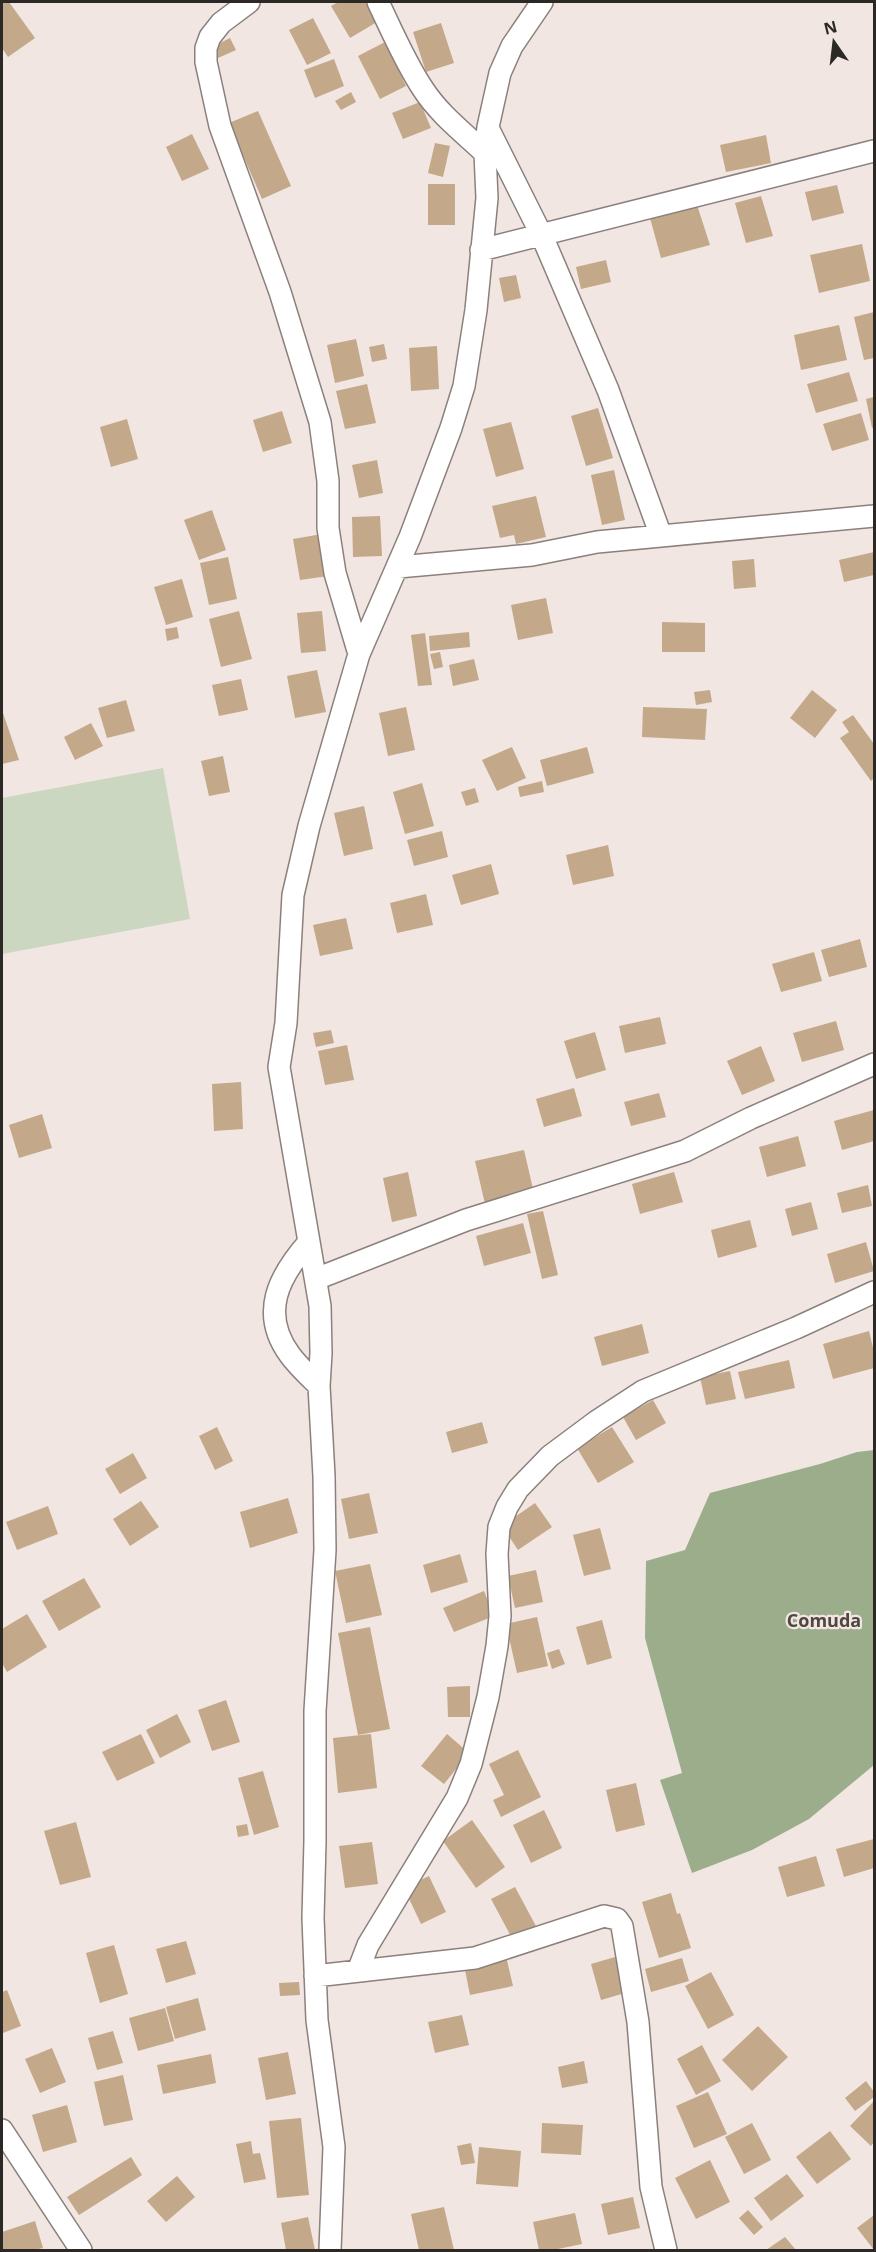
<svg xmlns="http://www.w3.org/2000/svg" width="876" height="2252" font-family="'Open Sans',sans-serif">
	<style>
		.green { fill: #cbd7c0 }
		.forest { fill: #9cad8b }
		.building { fill: #c4a88a }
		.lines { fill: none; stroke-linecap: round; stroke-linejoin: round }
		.minor-casing { stroke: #8b807c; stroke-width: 24 }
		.minor { stroke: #fff; stroke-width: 21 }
		.labels { text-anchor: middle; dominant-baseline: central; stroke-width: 4.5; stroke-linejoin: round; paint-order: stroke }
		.neighbourhood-label { font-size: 18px; font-weight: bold; fill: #504643; stroke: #f1e6e1 }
	</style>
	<rect width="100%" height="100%" fill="#f1e6e1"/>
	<!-- green -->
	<path class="green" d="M163 768 190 919 2 954V798Z"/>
	<!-- forest -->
	<path class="forest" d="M874 1450V1765L809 1819 752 1850 692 1873 660 1780 682 1773 645 1638 646 1561 685 1550 710 1493 820 1464 857 1452Z"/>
	<!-- building -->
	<path class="building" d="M5 2H9L35 38 8 57 2 48V4Z
		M338 2H365L377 22 350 38 331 6Z
		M313 18 331 53 307 65 289 30Z
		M441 23 454 63 426 72 413 32Z
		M230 38 236 50 218 58 212 47Z
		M385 42 406 86 380 99 358 56Z
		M334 59 344 86 315 98 304 70Z
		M351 92 356 102 341 110 335 101Z
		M420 102 431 128 403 139 392 113Z
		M258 111 291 186 262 199 229 123Z
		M192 134 209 169 182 181 166 147Z
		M766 135 771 163 726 172 720 145Z
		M435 143 450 146 443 177 428 173Z
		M428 184H455V225H428Z
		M837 185 844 213 812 221 805 192Z
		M761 196 773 236 746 243 735 203Z
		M697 205 710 245 661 258 650 218Z
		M862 244 870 281 819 293 810 255Z
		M606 260 611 282 581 289 576 267Z
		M516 275 521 298 504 302 499 278Z
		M874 312V358L864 360 854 317Z
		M839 325 847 360 801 370 794 335Z
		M356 339 364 376 335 383 327 345Z
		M384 344 387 359 372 362 369 347Z
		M437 346 439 389 411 391 409 348Z
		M849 372 858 401 816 413 807 384Z
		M367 384 376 423 345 429 336 391Z
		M874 397V427L872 428 866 399Z
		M598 408 613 458 586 466 571 416Z
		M282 411 292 443 263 452 253 420Z
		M861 413 869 440 832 451 823 424Z
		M127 419 138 459 111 467 100 427Z
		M511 422 524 469 496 477 483 429Z
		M377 460 383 493 359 498 352 465Z
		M614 470 625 520 602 525 591 475Z
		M536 496 546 537 516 544 514 535 500 538 492 506Z
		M212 510 226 550 199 560 184 520Z
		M380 516 382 556 353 557 352 517Z
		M322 534 328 576 300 580 293 539Z
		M874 552V575L844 582 839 560Z
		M228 557 237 599 209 605 200 563Z
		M754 559 756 587 734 589 732 561Z
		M182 579 193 617 166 625 154 587Z
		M546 598 553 633 518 640 511 605Z
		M239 611 252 659 221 667 209 619Z
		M322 611 326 651 301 653 297 613Z
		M662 622 705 623V652H662Z
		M177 627 179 638 167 641 165 629Z
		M469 632 470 647 430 651 429 636Z
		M425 633 432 685 418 686 411 635Z
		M440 652 443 667 434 669 430 654Z
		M474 659 479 680 453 686 449 665Z
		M317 670 326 712 295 718 287 676Z
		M241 679 248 710 219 716 212 685Z
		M710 690 712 702 696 705 694 692Z
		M812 690 837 710 815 738 790 718Z
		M126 700 135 731 107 738 98 708Z
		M406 707 415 750 388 756 379 713Z
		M643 707 707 709 705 740 642 737Z
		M2 710 19 760 2 764Z
		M853 715 874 744V778L871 781 840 738 849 732 842 722Z
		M91 723 103 746 75 760 64 737Z
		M512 747 526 778 497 791 482 760Z
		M587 747 594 773 547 786 540 760Z
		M223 756 230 792 209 796 201 761Z
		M542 781 544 792 520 797 518 787Z
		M422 783 434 826 405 834 393 792Z
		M475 788 479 802 466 806 461 792Z
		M364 806 373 849 344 856 334 813Z
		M442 831 448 857 414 866 407 840Z
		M608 845 614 876 573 885 566 855Z
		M491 864 499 894 461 905 452 875Z
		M426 894 433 925 397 933 390 903Z
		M346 918 353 949 320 956 313 925Z
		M860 939 867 967 829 977 821 950Z
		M814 952 822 981 781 992 772 964Z
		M660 1017 666 1044 625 1053 619 1026Z
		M836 1021 844 1050 802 1062 793 1033Z
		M331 1030 334 1043 316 1047 313 1033Z
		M595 1032 606 1070 576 1079 564 1041Z
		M347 1045 354 1080 325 1085 318 1051Z
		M761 1046 775 1081 742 1095 727 1061Z
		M241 1082 243 1129 214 1131 212 1084Z
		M574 1088 582 1116 544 1127 536 1099Z
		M659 1093 666 1117 631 1126 624 1102Z
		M874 1110V1141L842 1150 834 1121Z
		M42 1114 52 1148 19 1158 9 1125Z
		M798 1136 806 1166 767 1177 759 1147Z
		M524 1150 534 1193 485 1204 475 1161Z
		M408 1172 417 1216 392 1222 383 1178Z
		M674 1172 683 1202 640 1214 632 1184Z
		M868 1185 872 1206 842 1213 837 1193Z
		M811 1202 818 1229 792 1236 785 1209Z
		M543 1211 558 1275 542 1279 527 1214Z
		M750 1220 757 1247 718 1258 711 1230Z
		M523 1223 531 1253 484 1266 476 1236Z
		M866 1242 874 1271 835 1283 827 1254Z
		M642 1324 649 1353 602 1366 594 1337Z
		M869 1331 874 1352V1368L833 1379 823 1344Z
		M789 1360 795 1388 745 1399 738 1372Z
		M730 1371 736 1399 706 1405 700 1377Z
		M653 1400 666 1423 636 1440 623 1417Z
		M482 1422 488 1443 452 1453 446 1432Z
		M217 1427 233 1461 215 1470 199 1436Z
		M612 1427 634 1462 598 1483 577 1448Z
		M133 1453 147 1478 120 1494 105 1469Z
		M369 1493 378 1533 349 1539 341 1499Z
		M288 1498 298 1533 250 1548 240 1512Z
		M141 1501 159 1527 130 1546 113 1519Z
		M535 1503 552 1527 518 1550 502 1526Z
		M48 1506 58 1534 17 1550 6 1522Z
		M600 1528 611 1569 584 1576 573 1535Z
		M460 1554 468 1582 431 1593 423 1565Z
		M370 1564 382 1615 346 1623 335 1571Z
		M536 1570 543 1602 515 1608 508 1576Z
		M84 1578 101 1607 59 1631 42 1601Z
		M484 1591 494 1616 454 1632 443 1608Z
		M27 1614 47 1647 7 1672 2 1663V1629Z
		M537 1617 548 1666 517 1673 506 1624Z
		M602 1620 612 1658 587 1665 576 1627Z
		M370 1627 390 1729 358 1735 338 1633Z
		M559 1649 565 1664 552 1669 547 1653Z
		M470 1686V1717H448L447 1687Z
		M226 1700 240 1742 212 1751 198 1710Z
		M177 1714 191 1742 160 1758 146 1730Z
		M141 1734 155 1763 117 1781 102 1752Z
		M371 1734 377 1788 338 1793 333 1738Z
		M447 1734 469 1753 444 1784 421 1766Z
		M518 1750 541 1797 501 1817 493 1800 504 1795 489 1764Z
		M263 1771 279 1827 254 1835 238 1778Z
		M636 1783 645 1825 616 1832 606 1790Z
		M544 1810 562 1848 531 1863 513 1825Z
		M472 1820 505 1867 476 1888 443 1841Z
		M76 1822 91 1877 60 1885 44 1831Z
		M247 1824 249 1835 238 1837 236 1826Z
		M874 1839V1868L844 1877 836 1849Z
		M372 1842 378 1884 345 1888 339 1846Z
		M816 1856 825 1886 787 1897 778 1867Z
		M429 1876 446 1912 421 1924 404 1888Z
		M515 1887 537 1928 513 1940 491 1899Z
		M671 1893 677 1914 680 1913 691 1948 659 1958 642 1902Z
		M186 1941 196 1974 166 1983 156 1949Z
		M114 1945 128 1994 100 2003 86 1953Z
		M506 1956 513 1986 470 1995 464 1965Z
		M615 1957 625 1993 601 2000 591 1964Z
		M682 1958 689 1981 651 1992 645 1969Z
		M711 1972 734 2015 708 2029 685 1986Z
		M299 1982 300 1995 280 1996 279 1983Z
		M7 1990 21 2026 3 2033 2 1992Z
		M198 1998 206 2030 175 2039 166 2007Z
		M165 2008 174 2041 138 2051 129 2018Z
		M462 2015 469 2045 435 2053 428 2022Z
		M758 2026 788 2057 752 2091 722 2060Z
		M113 2031 123 2063 97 2070 88 2038Z
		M702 2045 721 2081 696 2095 677 2059Z
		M52 2048 66 2082 40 2093 25 2059Z
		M288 2052 296 2094 266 2100 258 2058Z
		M211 2054 216 2083 163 2094 157 2065Z
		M584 2061 588 2083 562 2088 558 2067Z
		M123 2075 133 2120 104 2126 94 2082Z
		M866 2081 874 2092V2097L855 2111 845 2098Z
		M708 2092 727 2134 694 2148 676 2106Z
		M874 2101V2142L871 2146 850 2126Z
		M67 2105 77 2142 43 2152 32 2115Z
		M301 2118 309 2195 277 2198 269 2121Z
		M542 2123 583 2125 581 2155 541 2153Z
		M752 2123 771 2160 744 2174 725 2137Z
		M830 2131 851 2159 817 2184 796 2157Z
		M251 2141 253 2154 260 2153 266 2179 244 2183 236 2144Z
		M471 2143 475 2163 461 2165 457 2146Z
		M479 2147 521 2151 518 2187 476 2184Z
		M131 2157 142 2175 79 2215 67 2197Z
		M710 2160 730 2202 696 2219 675 2178Z
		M787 2174 804 2196 771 2221 754 2198Z
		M177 2176 195 2197 166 2222 147 2201Z
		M633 2197 640 2228 608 2235 601 2204Z
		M444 2207 454 2250H419L411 2214Z
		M748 2210 763 2227 754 2235 739 2218Z
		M575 2213 582 2244 553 2250H539L533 2222Z
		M874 2215V2250L857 2228Z
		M308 2217 315 2250H286L281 2223Z
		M35 2221 43 2248 34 2250H2V2232Z
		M785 2237 796 2250H766Z"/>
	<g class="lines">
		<defs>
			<path id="minor" d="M249 2 221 23 210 37 206 48V62L220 126 280 292 320 422 328 481V528L335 573 359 654
				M378 2C392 31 405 62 423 89 439 114 464 133 485 153
				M488 128 542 236 608 390 661 536
				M481 250 874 151
				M398 567 532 555 597 542 874 516
				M309 1242C279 1276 259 1313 290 1355 298 1366 309 1376 319 1386
				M316 1279 466 1220 685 1151 751 1118 874 1064
				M358 1971 368 1945 457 1798 471 1764 488 1697 497 1646 500 1616 497 1554 499 1527 507 1507 518 1489 550 1456 597 1421 643 1391 796 1328 874 1292
				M315 1976 475 1958 604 1916 617 1919 622 1926 638 2022 651 2187 666 2250
				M2 2130 81 2250
				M330 2250 334 2147 317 2020 313 1918 315 1841V1711L325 1550 324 1476 319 1386 321 1353 320 1306 279 1067 286 1023 293 895 309 826 359 654 410 537 451 428 464 386 476 310 487 198 485 153 488 127 500 73 512 46 542 2"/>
		</defs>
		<!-- minor casing -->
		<use href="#minor" class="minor-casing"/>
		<!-- minor -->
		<use href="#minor" class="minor"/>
	</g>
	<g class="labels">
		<!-- neighbourhood labels -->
		<g class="neighbourhood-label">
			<text x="824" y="1620">Comuda</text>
		</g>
	</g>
	<!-- border -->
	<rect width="876" height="2252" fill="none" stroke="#2c2826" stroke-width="6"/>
	<!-- north arrow -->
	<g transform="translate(834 42) rotate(346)" stroke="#f1e6e1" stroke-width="4.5" paint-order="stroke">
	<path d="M0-4.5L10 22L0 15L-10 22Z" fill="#2c2826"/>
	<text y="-9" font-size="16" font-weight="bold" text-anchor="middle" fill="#2c2826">N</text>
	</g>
</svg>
